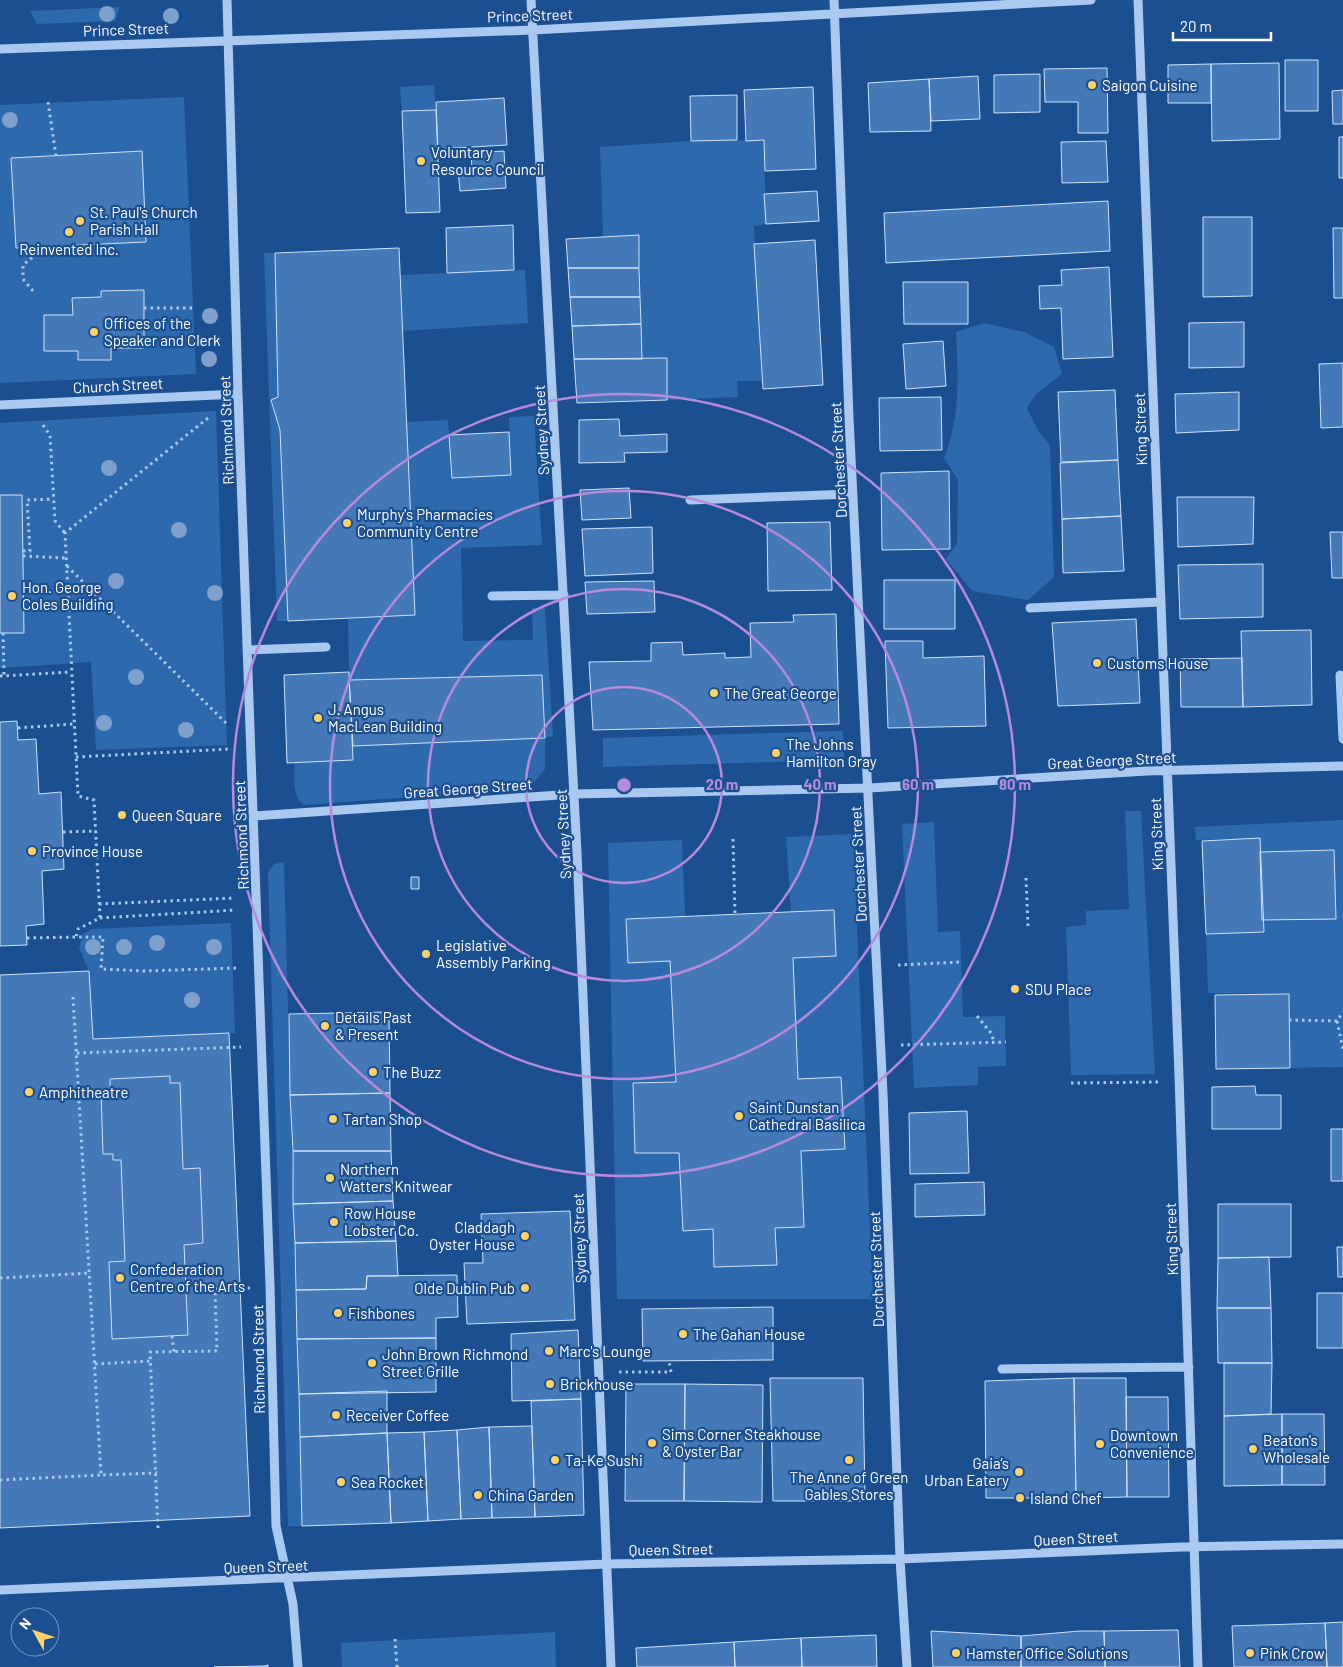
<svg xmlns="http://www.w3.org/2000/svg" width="1343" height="1667" font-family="Barlow,sans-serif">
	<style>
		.green { fill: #2e69ad }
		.building { fill: #4478b7; stroke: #cfe3fa }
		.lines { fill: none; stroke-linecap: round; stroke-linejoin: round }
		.path { stroke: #a9c9ee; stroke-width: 3; stroke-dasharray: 2.5 4; stroke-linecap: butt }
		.minor { stroke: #a9c9ee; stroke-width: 9 }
		.tree { fill: #7ea0ca }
		.ring { fill: none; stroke: #b68bdc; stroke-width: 2.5 }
		.poi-dot { fill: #ffd166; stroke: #1b4f8f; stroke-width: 2 }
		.labels { text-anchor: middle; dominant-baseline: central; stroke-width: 4.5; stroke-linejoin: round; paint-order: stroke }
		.street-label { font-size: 15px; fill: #fff; stroke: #1b4f8f }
		.poi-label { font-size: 15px; fill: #fff; stroke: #1b4f8f; text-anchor: start }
		.centre { fill: #b68bdc; stroke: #1b4f8f; stroke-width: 2.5 }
		.ring-label { font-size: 15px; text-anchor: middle; font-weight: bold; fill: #b68bdc; stroke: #1b4f8f; stroke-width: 4.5; stroke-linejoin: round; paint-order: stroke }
	</style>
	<rect width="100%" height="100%" fill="#1b4f8f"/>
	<!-- green -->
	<path class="green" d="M120 7 115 21 37 24 30 11Z
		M434 85 436 110 402 111 400 87Z
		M184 97 196 374 0 383V105Z
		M764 140 766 224 754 226 762 381H737L738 397 667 400V358L642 359 639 236 603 237 600 147 691 141Z
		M264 253H275L278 397 271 400 280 430 288 621H277Z
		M525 270 528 323 403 331 400 275Z
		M984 323 1024 332 1054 347 1062 374 1036 394 1027 408 1038 431 1050 445 1054 577 1028 600 972 591 946 559 957 543 958 480 944 458C961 414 958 377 956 332Z
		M216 411 227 745 96 750 91 662 0 668V423Z
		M534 416 542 545 461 548 463 641 533 640 532 608H545L553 736 545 738V769L530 788 305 805C291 798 295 777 294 763L353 759V746L545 738 542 675 349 680V672L348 619 415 615 406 422 448 420 452 478 511 475 509 417Z
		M843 731 844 760 603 767V738Z
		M1125 811H1141L1155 1074 1071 1075 1066 927 1086 925V911L1129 909Z
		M1343 820V1067L1290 1068 1289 994 1208 993 1206 934 1263 932 1262 920 1336 918 1334 850 1260 852 1259 838 1196 840 1195 827Z
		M934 822 938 932 960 931 963 1017 1005 1016 1006 1066 978 1067V1085L914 1088 902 824Z
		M853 834 873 1299H617L608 843 682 840 685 916 626 919 628 962 670 961 676 1082 633 1083 635 1153H679L683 1230 713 1229 715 1267 777 1265 775 1228 804 1227 801 1151 845 1149 841 1077 798 1079 793 958 836 955 834 910 791 912 786 837Z
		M284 862 302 1526H288L268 872 274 864Z
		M231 923 235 1033 93 1039 89 971 79 948 83 934 92 929Z
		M555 1632 556 1667H342L341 1643Z"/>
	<!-- building -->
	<path class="building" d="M1285 60H1318V111H1285Z
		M1279 63 1280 139 1212 141 1211 64Z
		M1211 64V103H1168V65Z
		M1107 68 1108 133H1078V102H1045L1044 69Z
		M1040 74V112L994 113V75Z
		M978 76 980 119 931 121 929 79Z
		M929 79 931 131 870 132 868 83Z
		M813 87 816 169 765 171 764 140 746 141 744 90Z
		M1343 90V124H1333L1332 91Z
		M737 95V140L691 141 690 96Z
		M504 98 507 145 438 149 436 102Z
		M436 110 440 212 406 213 402 111Z
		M1339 137H1343V178H1339Z
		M1106 141 1108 182 1062 183 1061 142Z
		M142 151 146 242 16 248 11 158Z
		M504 151 506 188 460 191 458 170 472 169 471 153Z
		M817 191 819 221 766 224 764 194Z
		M1108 201 1110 251 886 263 884 213Z
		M1203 217H1252V296L1203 297Z
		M513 225 514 270 447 273 446 228Z
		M1333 228H1343V298H1334Z
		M639 235V268H568L566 239Z
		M815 240 823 385 763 389 754 244Z
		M399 248 415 615 288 621 280 430 271 400 278 397 275 253Z
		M1109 267 1113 357 1063 359 1061 308 1040 309 1039 286 1062 285 1061 270Z
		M568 268H639L640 297H570Z
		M903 282H968V324H904Z
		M144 290V348H111V360H78V351H44V315H73L72 298 101 297V291Z
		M570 297H640L641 324 572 326Z
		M1244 322V367L1189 368V323Z
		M641 324 642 359H574L572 326Z
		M943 341 946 386 906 389 903 344Z
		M667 358V400L577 403 574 359Z
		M1343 363V427L1321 428 1319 364Z
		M1115 390 1118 460 1061 462 1058 392Z
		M1239 392V430L1176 433 1175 394Z
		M941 397 942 450 880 451 879 398Z
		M619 419 620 436 667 434V452L624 453 625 462 579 463V420Z
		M509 432 511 475 452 478 449 435Z
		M1118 460 1121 516 1062 519 1060 463Z
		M949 471 950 549 882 550 881 473Z
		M629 488 631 518 582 520 580 490Z
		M0 495H22L24 633H0Z
		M1177 497H1254L1253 544 1178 547Z
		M1121 516 1124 571 1063 573 1062 519Z
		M830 522 832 590 768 591 767 523Z
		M652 527 653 573 585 576 582 529Z
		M1330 532H1343V578H1332Z
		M1263 564V617L1180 619 1178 565Z
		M884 580H955V629H884Z
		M654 581 655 612 587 614 585 582Z
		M836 614 839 724 593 730 589 662 651 661V643L682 642 683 655 725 653V658L751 657 750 623 794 622 793 615Z
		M1136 619 1140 703 1058 706 1052 623Z
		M1311 630 1312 705 1243 707 1241 631Z
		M885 641H923V658L984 656 986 726 888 728Z
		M1242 658 1243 707H1181L1180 659Z
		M349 672 353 760 287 763 284 675Z
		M542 675 545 738 353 746 349 680Z
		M17 721 18 740 36 739 39 794 61 792 64 869 42 871 44 924 26 926 27 945 0 946V722Z
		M1260 838 1264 932 1206 934 1202 841Z
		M1334 850 1336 919 1262 920 1260 852Z
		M411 877H419V889H411Z
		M834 910 836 956 793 958 798 1079 841 1077 845 1149 801 1151 804 1227 775 1228 777 1265 714 1267 713 1229 683 1231 679 1153H635L633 1083 676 1082 670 961 628 963 626 919Z
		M89 971 93 1039 229 1033 250 1516 0 1528V975Z
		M1289 994 1290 1068 1216 1069 1215 995Z
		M389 1012 390 1093 290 1095 289 1014Z
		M170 1076V1083H180L183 1169 200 1168 203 1243 184 1245 188 1335 112 1339 109 1262 125 1261 121 1160H113V1154H103L101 1092H110V1079Z
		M1255 1086 1256 1095H1281V1129H1212V1087Z
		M390 1093 391 1151H293L290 1095Z
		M967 1111 969 1173 910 1174 909 1113Z
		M1331 1129H1343V1181H1331Z
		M293 1151H391L393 1201 293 1204Z
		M984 1182 985 1215 915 1217V1184Z
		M393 1201 396 1241 295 1243 293 1204Z
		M1218 1204H1291V1257L1218 1258Z
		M570 1211 575 1320 467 1324 464 1263H483L481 1214Z
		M396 1241 398 1276H367L366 1289 296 1290 295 1243Z
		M1337 1247H1343V1277H1338Z
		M1269 1257 1271 1308H1217L1218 1258Z
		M457 1275 458 1317 436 1318V1338L297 1339 296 1290 366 1289 367 1276Z
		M1317 1293H1343V1348H1317Z
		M773 1307V1360L643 1361 642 1309Z
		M1217 1308H1271L1272 1363H1218Z
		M578 1330 581 1399 512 1401 511 1334Z
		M436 1338V1392L299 1394 297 1339Z
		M1224 1363H1272L1271 1414 1224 1416Z
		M770 1378H863L865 1501H773Z
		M1074 1378 1076 1498H986L985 1381Z
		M1074 1378H1126L1127 1497 1076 1498Z
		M626 1384H685L684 1501H625Z
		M685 1384 763 1385 762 1502 684 1501Z
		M387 1391V1433L300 1437 299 1394Z
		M1126 1397H1168L1169 1497H1127Z
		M581 1399 584 1515 535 1517 531 1401Z
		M1282 1414V1485L1224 1486V1416Z
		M1282 1414H1324L1325 1485H1282Z
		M532 1426 535 1517 492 1518 489 1427Z
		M489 1427 492 1518 461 1519 457 1430Z
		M457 1430 461 1519 428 1521 424 1432Z
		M424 1432 428 1521 391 1523 387 1433Z
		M387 1433 391 1523 302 1526 300 1437Z
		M1343 1622V1667H1327L1325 1623Z
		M1325 1623 1327 1667H1234L1232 1626Z
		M1178 1630 1180 1667H1105L1104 1631Z
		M931 1631 1021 1636V1667H933Z
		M1080 1631H1104L1105 1667H1021V1636Z
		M876 1635 877 1667H802L801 1638Z
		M801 1638 802 1667H735L734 1642Z
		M734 1642 735 1667H637L636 1648Z
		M268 1665V1667H214L264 1666Z"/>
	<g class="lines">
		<!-- path -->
		<path class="path" d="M48 102 56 156
			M33 291 23 279V265L45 247
			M144 308H194
			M208 418 65 533 78 796 94 800 100 918 78 929 76 937H103L101 969 145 971 238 968
			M43 425 50 435 55 521 65 533
			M23 551H30L27 500 53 499
			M23 556 65 558
			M67 566 228 725
			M3 633 4 675
			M0 676 71 672
			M18 728 74 724
			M76 757 230 749
			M63 832 96 831
			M733 839 735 914
			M1026 878 1028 927
			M99 904 235 898
			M100 918 236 910
			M27 938 76 937
			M898 965 961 962
			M73 997 101 1475 157 1473
			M977 1016 991 1033 994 1042
			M1289 1020 1337 1021 1343 1012
			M1337 1021 1343 1049
			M901 1045 1006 1042
			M77 1053 241 1047
			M1071 1083 1160 1082
			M0 1278 90 1273
			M172 1336 174 1352
			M95 1364 151 1361
			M619 1372H671L669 1361
			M0 1480 101 1475
			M158 1528 150 1352 217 1351 215 1289 250 1288
			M395 1639 397 1667"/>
		<!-- minor -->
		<path class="minor" d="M227 0 238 394 270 1286 276 1526 293 1604 298 1667
			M531 0 577 852 611 1667
			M834 0 849 418 883 1093 900 1559 907 1667
			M1138 0 1179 1075 1198 1667
			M0 49 533 30 1091 0
			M0 405 238 394
			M690 500 853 494
			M492 596 564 595
			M1030 608 1160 602
			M247 650 326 647
			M1340 675 1343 739
			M254 816 574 794 869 788 1147 771 1343 766
			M1002 1369 1189 1367
			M0 1590 607 1564 900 1559 1181 1547 1343 1544"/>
	</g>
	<!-- trees -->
	<g class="tree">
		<circle cx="107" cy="14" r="8"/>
		<circle cx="171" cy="16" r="8"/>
		<circle cx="10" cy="120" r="8"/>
		<circle cx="210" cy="316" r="8"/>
		<circle cx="209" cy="359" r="8"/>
		<circle cx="109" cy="468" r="8"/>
		<circle cx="179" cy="530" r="8"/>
		<circle cx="116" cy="581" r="8"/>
		<circle cx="215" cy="593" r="8"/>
		<circle cx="136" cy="677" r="8"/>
		<circle cx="104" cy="723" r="8"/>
		<circle cx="186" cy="730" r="8"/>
		<circle cx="157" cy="943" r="8"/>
		<circle cx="93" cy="947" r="8"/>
		<circle cx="124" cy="947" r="8"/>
		<circle cx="214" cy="947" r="8"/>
		<circle cx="192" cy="1000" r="8"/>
	</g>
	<!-- distance rings -->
	<g class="ring">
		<circle cx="624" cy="785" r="98"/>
		<circle cx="624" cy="785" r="196"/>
		<circle cx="624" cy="785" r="294"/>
		<circle cx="624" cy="785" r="391"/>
	</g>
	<!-- markers -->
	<g class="poi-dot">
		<circle cx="1092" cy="85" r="5"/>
		<circle cx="421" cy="161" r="5"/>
		<circle cx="80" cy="221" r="5"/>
		<circle cx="69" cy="232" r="5"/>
		<circle cx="94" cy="332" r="5"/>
		<circle cx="347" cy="523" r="5"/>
		<circle cx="12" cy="596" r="5"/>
		<circle cx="1097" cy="663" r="5"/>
		<circle cx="714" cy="693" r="5"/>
		<circle cx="318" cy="718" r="5"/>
		<circle cx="776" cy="753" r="5"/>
		<circle cx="122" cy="815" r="5"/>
		<circle cx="32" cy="851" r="5"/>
		<circle cx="426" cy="954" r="5"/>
		<circle cx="1015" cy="989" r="5"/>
		<circle cx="325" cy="1026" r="5"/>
		<circle cx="373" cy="1072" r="5"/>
		<circle cx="29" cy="1092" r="5"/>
		<circle cx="739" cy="1116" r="5"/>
		<circle cx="333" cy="1119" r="5"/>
		<circle cx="330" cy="1178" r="5"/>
		<circle cx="334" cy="1222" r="5"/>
		<circle cx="525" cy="1236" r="5"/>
		<circle cx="120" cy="1278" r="5"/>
		<circle cx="525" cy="1288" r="5"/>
		<circle cx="338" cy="1313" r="5"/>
		<circle cx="683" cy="1334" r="5"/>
		<circle cx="549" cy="1351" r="5"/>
		<circle cx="372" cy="1363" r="5"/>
		<circle cx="550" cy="1384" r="5"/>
		<circle cx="336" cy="1415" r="5"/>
		<circle cx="652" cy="1443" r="5"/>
		<circle cx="1100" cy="1444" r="5"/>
		<circle cx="1253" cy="1449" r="5"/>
		<circle cx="555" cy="1460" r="5"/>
		<circle cx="849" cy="1460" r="5"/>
		<circle cx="1019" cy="1472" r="5"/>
		<circle cx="341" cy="1482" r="5"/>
		<circle cx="478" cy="1495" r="5"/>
		<circle cx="1020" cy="1498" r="5"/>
		<circle cx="956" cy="1653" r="5"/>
		<circle cx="1250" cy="1653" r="5"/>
	</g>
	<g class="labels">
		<!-- street labels -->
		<g class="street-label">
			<text transform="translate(530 15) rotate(-2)">Prince Street</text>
			<text transform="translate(126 29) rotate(-2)">Prince Street</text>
			<text transform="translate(118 385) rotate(-3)">Church Street</text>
			<text transform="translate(1140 429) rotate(-92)">King Street</text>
			<text transform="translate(226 430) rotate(-92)">Richmond Street</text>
			<text transform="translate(541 430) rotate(-93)">Sydney Street</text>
			<text transform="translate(838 460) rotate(-93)">Dorchester Street</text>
			<text transform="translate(1112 760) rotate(-3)">Great George Street</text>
			<text transform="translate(468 788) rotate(-4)">Great George Street</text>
			<text transform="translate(563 834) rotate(-93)">Sydney Street</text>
			<text transform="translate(1156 834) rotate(-92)">King Street</text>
			<text transform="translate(241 835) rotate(-92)">Richmond Street</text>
			<text transform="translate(858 864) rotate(-93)">Dorchester Street</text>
			<text transform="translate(579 1238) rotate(-92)">Sydney Street</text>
			<text transform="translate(1171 1239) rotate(-92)">King Street</text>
			<text transform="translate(876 1269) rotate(-92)">Dorchester Street</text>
			<text transform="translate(258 1359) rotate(-91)">Richmond Street</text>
			<text transform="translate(1076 1538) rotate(-3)">Queen Street</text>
			<text transform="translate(671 1549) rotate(-1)">Queen Street</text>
			<text transform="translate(266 1566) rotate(-2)">Queen Street</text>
		</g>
		<!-- poi labels -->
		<g class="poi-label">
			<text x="1102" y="85">Saigon Cuisine</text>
			<text x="431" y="152">Voluntary<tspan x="431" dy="17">Resource Council</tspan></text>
			<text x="90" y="212">St. Paul's Church<tspan x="90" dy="17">Parish Hall</tspan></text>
			<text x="69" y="249" text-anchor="middle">Reinvented Inc.</text>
			<text x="104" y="323">Offices of the<tspan x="104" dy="17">Speaker and Clerk</tspan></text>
			<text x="357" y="514">Murphy's Pharmacies<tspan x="357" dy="17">Community Centre</tspan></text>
			<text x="22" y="587">Hon. George<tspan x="22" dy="17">Coles Building</tspan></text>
			<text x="1107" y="663">Customs House</text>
			<text x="724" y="693">The Great George</text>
			<text x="328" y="709">J. Angus<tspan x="328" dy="17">MacLean Building</tspan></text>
			<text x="786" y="744">The Johns<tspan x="786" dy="17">Hamilton Gray</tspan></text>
			<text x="132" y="815">Queen Square</text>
			<text x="42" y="851">Province House</text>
			<text x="436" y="945">Legislative<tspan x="436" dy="17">Assembly Parking</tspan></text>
			<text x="1025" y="989">SDU Place</text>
			<text x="335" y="1017">Details Past<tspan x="335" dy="17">&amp; Present</tspan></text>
			<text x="383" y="1072">The Buzz</text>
			<text x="39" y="1092">Amphitheatre</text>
			<text x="749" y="1107">Saint Dunstan<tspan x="749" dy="17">Cathedral Basilica</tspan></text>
			<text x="343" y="1119">Tartan Shop</text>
			<text x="340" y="1169">Northern<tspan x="340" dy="17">Watters Knitwear</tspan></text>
			<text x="344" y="1213">Row House<tspan x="344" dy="17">Lobster Co.</tspan></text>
			<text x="515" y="1227" text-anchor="end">Claddagh<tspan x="515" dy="17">Oyster House</tspan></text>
			<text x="130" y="1269">Confederation<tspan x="130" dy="17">Centre of the Arts</tspan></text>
			<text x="515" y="1288" text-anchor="end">Olde Dublin Pub</text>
			<text x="348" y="1313">Fishbones</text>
			<text x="693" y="1334">The Gahan House</text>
			<text x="559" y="1351">Marc's Lounge</text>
			<text x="382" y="1354">John Brown Richmond<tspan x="382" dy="17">Street Grille</tspan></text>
			<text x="560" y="1384">Brickhouse</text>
			<text x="346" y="1415">Receiver Coffee</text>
			<text x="662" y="1434">Sims Corner Steakhouse<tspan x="662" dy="17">&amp; Oyster Bar</tspan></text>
			<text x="1110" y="1435">Downtown<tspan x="1110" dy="17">Convenience</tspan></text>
			<text x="1263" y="1440">Beaton's<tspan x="1263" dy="17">Wholesale</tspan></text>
			<text x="565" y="1460">Ta-Ke Sushi</text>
			<text x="1009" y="1463" text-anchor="end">Gaia‘s<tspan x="1009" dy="17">Urban Eatery</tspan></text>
			<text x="849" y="1477" text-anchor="middle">The Anne of Green<tspan x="849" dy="17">Gables Stores</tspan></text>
			<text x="351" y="1482">Sea Rocket</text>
			<text x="488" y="1495">China Garden</text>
			<text x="1030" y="1498">Island Chef</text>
			<text x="966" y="1653">Hamster Office Solutions</text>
			<text x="1260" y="1653">Pink Crow</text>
		</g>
	</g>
	<circle cx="624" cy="785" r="8" class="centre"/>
	<g class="ring-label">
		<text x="722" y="790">20 m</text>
		<text x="820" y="790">40 m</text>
		<text x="918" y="790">60 m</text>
		<text x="1015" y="790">80 m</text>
	</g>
	<!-- north arrow -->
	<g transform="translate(35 1632) rotate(310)"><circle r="24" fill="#1b4f8f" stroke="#7695bc"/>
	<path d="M0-4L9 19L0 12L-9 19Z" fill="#ffd166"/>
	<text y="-8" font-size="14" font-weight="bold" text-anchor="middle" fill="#ffffff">N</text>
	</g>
	<!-- scale -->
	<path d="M1173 32v8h98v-8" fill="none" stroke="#ffffff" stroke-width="2.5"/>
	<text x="1180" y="32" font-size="15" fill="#ffffff" stroke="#1b4f8f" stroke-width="4" paint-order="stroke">20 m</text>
</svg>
